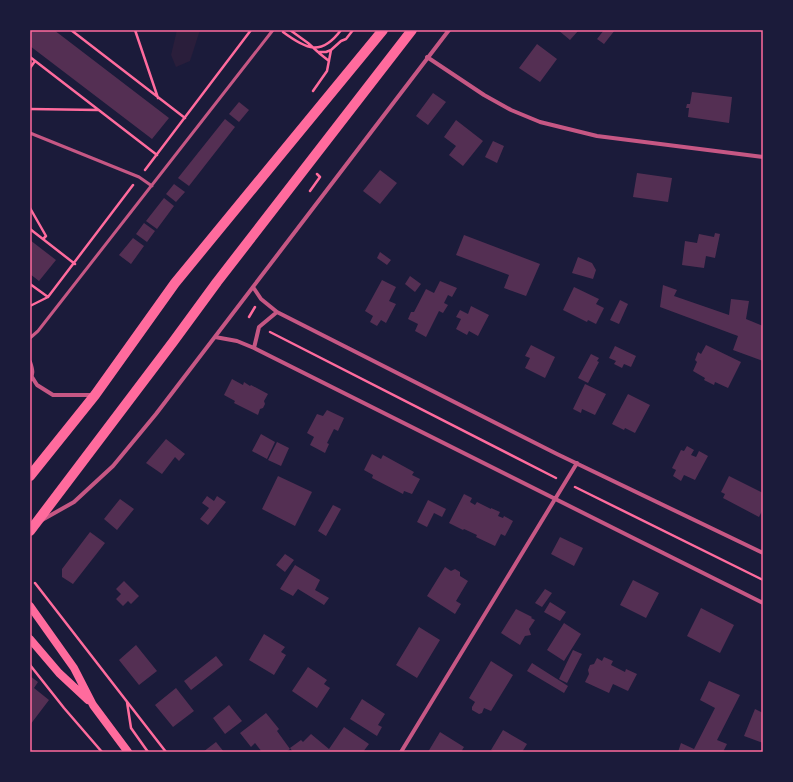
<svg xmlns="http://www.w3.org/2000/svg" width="793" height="782" font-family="'Fira Sans',sans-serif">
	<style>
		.green { fill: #2a1e3b }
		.building { fill: #542f53 }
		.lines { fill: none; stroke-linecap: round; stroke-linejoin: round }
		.path { stroke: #ff6b9d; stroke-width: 2.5 }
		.service { stroke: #c65784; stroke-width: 3 }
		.minor { stroke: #c65784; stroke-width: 4 }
		.secondary { stroke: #ff6b9d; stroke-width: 8 }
		.primary { stroke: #ff6b9d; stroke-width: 10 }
		.neatline { fill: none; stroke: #ff6b9d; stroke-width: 1.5 }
	</style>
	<rect width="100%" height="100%" fill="#1b1b3a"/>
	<!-- green -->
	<path class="green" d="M177 30H200L190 61 176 67 171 55Z"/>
	<!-- building -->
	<path class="building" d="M30 30H54L169 118 152 139 30 46Z
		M558 30H576L578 31 570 40Z
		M604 30H615L604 44 597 39Z
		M537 44 557 59 540 82 519 68Z
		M692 92 732 97 729 123 688 117 689 108H686L687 104H690Z
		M433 93 446 102 428 125 416 116Z
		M239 102 249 110 239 122 229 114Z
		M225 119 235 127 189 186 178 178Z
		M456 120 483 141 463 166 449 155 456 146 444 137Z
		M493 141 504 146 497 163 485 157Z
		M380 170 397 183 380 204 363 191Z
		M637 173 672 178 668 202 633 197Z
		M174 184 185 192 176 202 166 194Z
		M164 198 174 206 157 229 146 221Z
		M144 223 155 231 147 242 136 234Z
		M715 233 720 234 715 258 706 256 704 268 682 265 685 241 697 243 699 234 714 237Z
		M464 235 540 264 526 296 504 288 509 275 456 255Z
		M133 238 144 246 131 264 119 255Z
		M30 240 56 260 39 281 30 274Z
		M380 252 391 260 387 265 377 258Z
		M578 257 592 263 596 270 593 279 572 273Z
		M410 276 421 284 415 292 405 284Z
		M382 280 396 287 389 301 396 304 386 323 381 320 377 326 370 322 373 316 365 311Z
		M440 281 457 288 452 297 448 295 444 303 448 305 443 313 439 311 426 337 415 331 418 324 408 319 411 312H414L426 289 434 293Z
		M663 285 677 290 674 296 729 315 731 299 749 301 746 319 763 326V361L733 350 738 336 660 307Z
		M574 287 599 299 596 304 604 308 596 324 588 320 587 322 563 310Z
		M620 300 628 304 619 324 610 320Z
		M471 306 489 315 478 336 469 331 467 335 456 329 461 319 456 317 460 310 468 314Z
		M531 345 555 357 545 378 525 368 530 358 525 356Z
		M706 345 741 362 728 388 715 382 714 385 704 380 705 378 693 371 697 362 695 360 698 352 701 354Z
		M615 346 636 356 631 367 624 364 622 368 614 364 616 361 609 358Z
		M591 354 599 358 597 361 599 362 588 383 578 378Z
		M232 379 243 385 244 382 250 386 251 385 268 394 264 401 265 404 263 408 260 409 258 415 234 403 235 401 224 395Z
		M585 384 606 394 595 415 582 409 581 413 573 409Z
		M628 394 650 405 635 433 625 428 624 430 612 424Z
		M327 410 344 418 338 431 334 429 327 443 329 444 325 453 310 445 314 437 307 433 317 414 323 416Z
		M261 434 275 442 267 459 252 451Z
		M166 439 185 454 179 461 175 457 162 474 146 463Z
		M277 442 289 448 281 466 268 460Z
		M687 446 694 450 691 455 696 457 699 451 708 456 695 480 684 475 681 481 673 476 676 470 672 468 681 450 684 451Z
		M372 454 381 459 383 455 414 472 412 475 420 479 412 494 404 491 403 494 372 478 373 475 364 470Z
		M278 476 312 492 295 526 262 509Z
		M729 476 763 493V509L759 517 723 498 725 494 721 492Z
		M464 494 472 498 470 502 475 505 477 502 491 509V508L500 512 498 516 503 518 504 516 513 521 505 536 501 534 495 546 476 537 477 535 464 529 463 530 449 523Z
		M207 496 214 501 217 496 226 502 208 525 200 519 209 508 202 503Z
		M120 499 134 509 117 530 104 519Z
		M428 500 446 509 442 517 434 513 427 527 417 522Z
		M333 505 341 509 326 536 318 531Z
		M90 532 105 543 73 584 62 577V569Z
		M560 537 583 548 574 566 551 554Z
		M285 554 294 560 285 572 276 565Z
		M295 565 320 580 315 590 329 598 324 605 298 589 293 596 280 589Z
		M445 567 451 571 455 569 460 572V576L468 581 456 601 461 604 455 614 427 596Z
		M633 580 659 593 646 618 620 605Z
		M124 581 139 596 131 604 128 601 123 606 116 599 121 594 116 589Z
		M545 589 552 593 542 607 535 603Z
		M550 602 566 612 560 621 544 612Z
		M701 608 734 625 720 653 687 636Z
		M516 609 532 617 531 618 535 620 529 629 531 635 525 636 520 645 501 633Z
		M564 623 581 634 564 661 547 650Z
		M419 627 440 640 417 678 396 665Z
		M264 634 285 647 281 652 286 655 274 675 249 660Z
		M136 645 157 671 139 685 119 660Z
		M573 650 582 654 567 683 559 679Z
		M216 656 223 665 191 690 184 681Z
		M604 657 613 661 611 665 625 672 626 669 637 674 628 691 613 684 609 693 585 682 589 674 588 670 590 665 594 664 597 658 602 661Z
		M491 661 513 675 491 711 484 708 482 713 479 714 472 710V707L475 702 469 698Z
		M532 663 568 686 564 693 527 671Z
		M308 667 327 680 324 684 330 688 317 708 292 691Z
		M30 676 38 682 34 688 49 700 30 725Z
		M709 681 740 695 717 740 727 744 723 752H678L681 743 694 749 715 708 700 700Z
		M176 688 194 711 173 727 155 705Z
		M362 699 385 714 378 725 382 727 377 736 350 719Z
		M229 705 242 721 225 734 213 718Z
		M755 709 763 713V743L744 736Z
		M266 713 279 729 277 731 290 749 286 752H262L255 743 251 747 240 733Z
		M344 727 369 744 363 752H293L290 748 301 740 303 742 311 734 329 749Z
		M503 730 527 744 522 752H495L491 750Z
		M440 732 464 747 461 752H428Z
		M216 742 224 752H203Z"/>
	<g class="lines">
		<!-- path -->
		<path class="path" d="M71 30 185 118
			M135 30 158 98
			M290 30 308 43 318 52H326L331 50
			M283 32C306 49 321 57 341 30
			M319 53 329 61
			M30 57 157 155
			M30 68 35 61
			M313 91 327 71 331 50 341 41 346 39 353 30
			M30 109 98 110
			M145 170 251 30
			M310 191 320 177 317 174
			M30 208 46 236 43 239
			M30 229 75 264
			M30 284 48 297
			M30 306 48 297 133 185
			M249 317 255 307
			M270 332 556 478
			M575 487 763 580
			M35 583 166 752
			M30 665 64 708 102 752
			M127 702 131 728 148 752"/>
		<!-- service -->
		<path class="service" d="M30 133 139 177 152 186
			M30 338 38 331 273 30"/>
		<!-- minor -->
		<path class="minor" d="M427 57 484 95 511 110 540 122 597 136 763 157
			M253 287 261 299 277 312 557 454 763 553
			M215 337 237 341 254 348 763 603
			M254 348 259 327 277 312
			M30 362C32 368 34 374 30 380
			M32 377 37 385 53 395H92
			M42 520 74 502 113 466 156 414 449 30
			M401 752 577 463"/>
		<!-- secondary -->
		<path class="secondary" d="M30 606 74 668 93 705 128 752
			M30 639 59 673 88 700"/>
		<!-- primary -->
		<path class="primary" d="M30 476 95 395 175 283 383 30
			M30 531 173 342 217 282 412 30"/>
	</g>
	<!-- border -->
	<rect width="793" height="782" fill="none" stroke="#1b1b3a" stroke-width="62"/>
	<rect x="31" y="31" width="731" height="720" class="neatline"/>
</svg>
